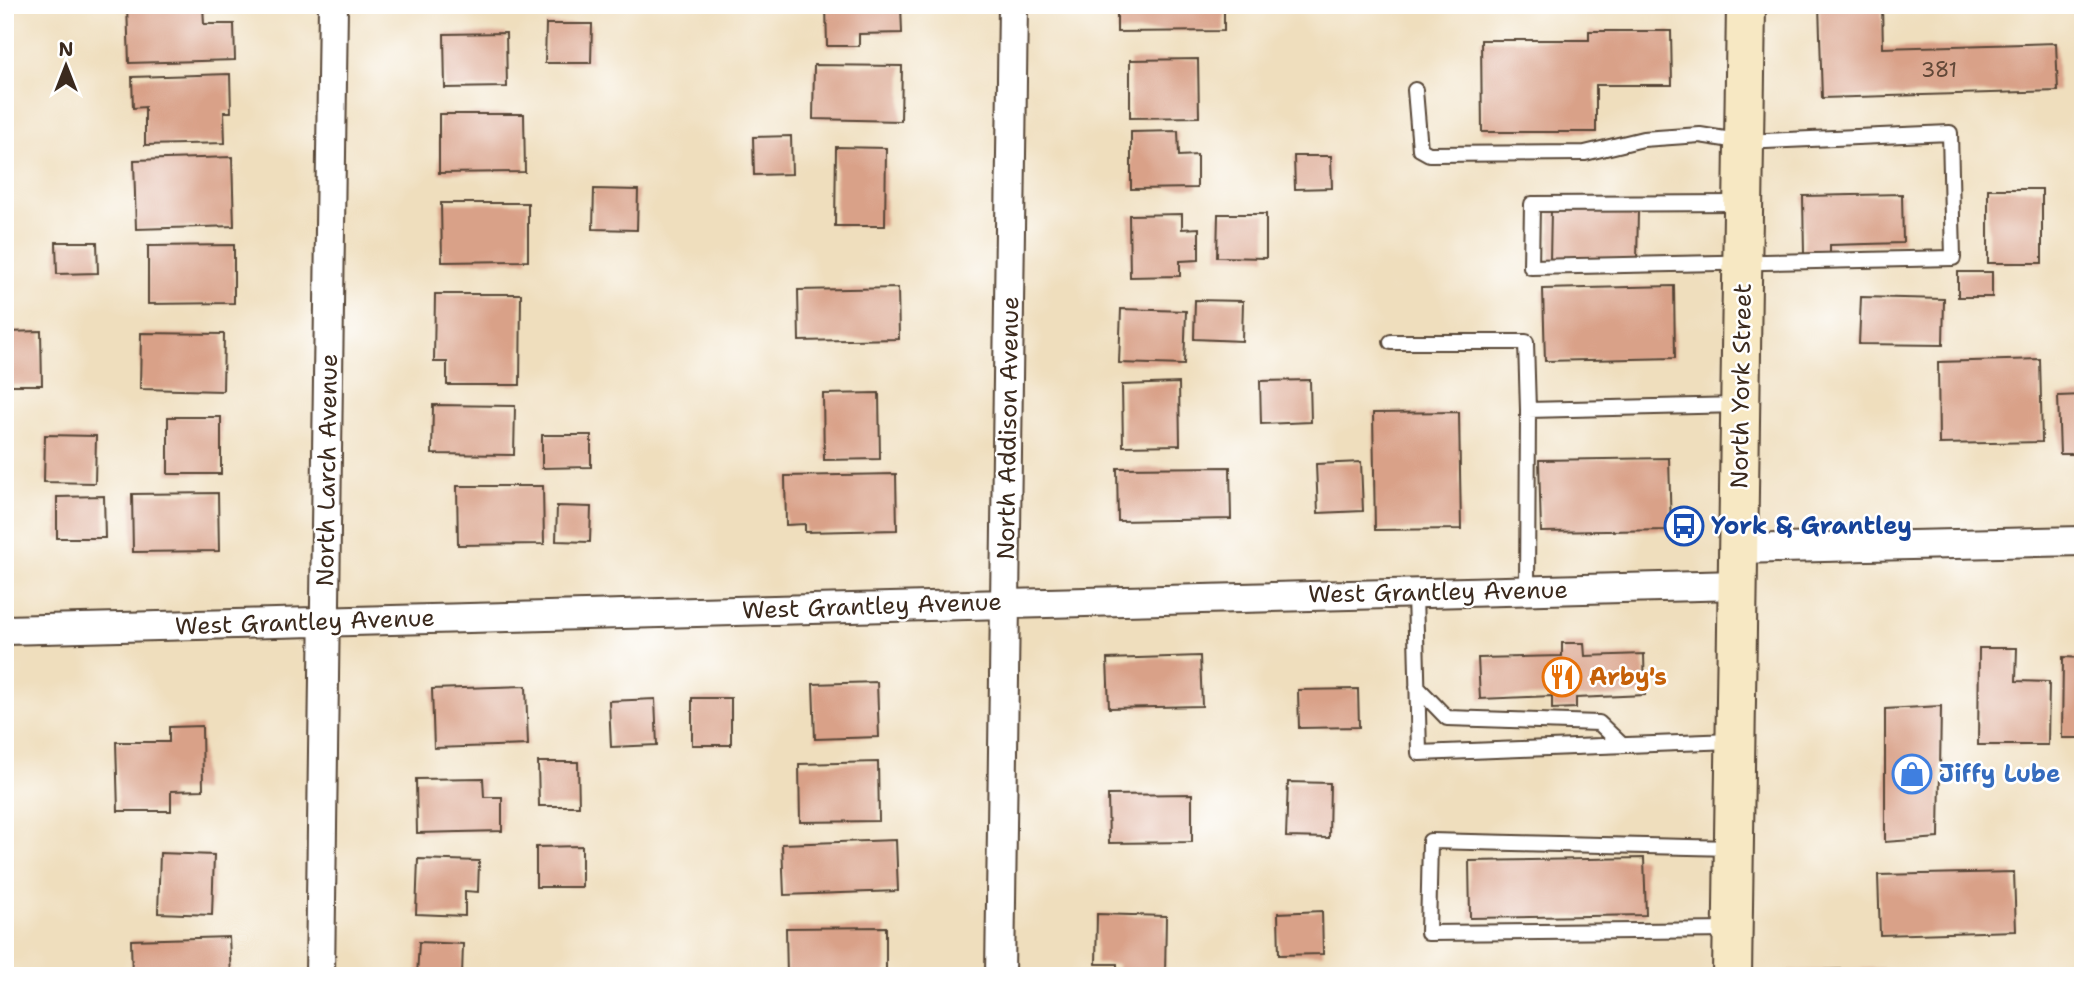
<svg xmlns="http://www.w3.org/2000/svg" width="2088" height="981" font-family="'Shantell Sans',sans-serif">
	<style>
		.building { fill: #d9a188 }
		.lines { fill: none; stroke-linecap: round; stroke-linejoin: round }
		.lane-casing { stroke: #564536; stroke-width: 18 }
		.street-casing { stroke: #564536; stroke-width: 32 }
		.secondary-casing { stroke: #564536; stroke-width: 42 }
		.lane { stroke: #fff; stroke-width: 14 }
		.street { stroke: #fff; stroke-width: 28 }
		.secondary { stroke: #f7e8c3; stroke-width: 38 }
		.labels { text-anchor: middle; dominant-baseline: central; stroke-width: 5; stroke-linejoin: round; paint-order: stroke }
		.number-label { font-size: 21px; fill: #624838 }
		.street-label { font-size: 24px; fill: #3b2a1e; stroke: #fff }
		.transit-label { font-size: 24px; font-weight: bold; fill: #164399; stroke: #fff; text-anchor: start }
		.food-label { font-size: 24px; font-weight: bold; fill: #c56008; stroke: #fff; text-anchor: start }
		.shop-label { font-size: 24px; font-weight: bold; fill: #366cbe; stroke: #fff; text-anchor: start }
	</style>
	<rect width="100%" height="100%" fill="#fff"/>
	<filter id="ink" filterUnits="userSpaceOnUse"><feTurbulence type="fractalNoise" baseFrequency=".0143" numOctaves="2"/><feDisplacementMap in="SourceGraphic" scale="14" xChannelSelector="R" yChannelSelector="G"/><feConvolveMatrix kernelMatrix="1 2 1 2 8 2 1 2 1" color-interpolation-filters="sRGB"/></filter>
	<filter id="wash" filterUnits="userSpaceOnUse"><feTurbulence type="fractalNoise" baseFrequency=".00686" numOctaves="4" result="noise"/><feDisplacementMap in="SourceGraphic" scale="28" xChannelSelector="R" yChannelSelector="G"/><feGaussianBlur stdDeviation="1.57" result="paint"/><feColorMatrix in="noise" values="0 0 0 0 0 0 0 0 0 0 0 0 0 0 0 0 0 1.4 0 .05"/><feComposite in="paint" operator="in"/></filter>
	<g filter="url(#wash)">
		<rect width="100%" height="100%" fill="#efdebd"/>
		<g id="blocks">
			<!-- building -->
			<path class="building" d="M127 5H203L204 24H234L235 60 129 63Z
				M826 5H901L902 33 859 34V46H827Z
				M1117 5H1224V31L1117 32Z
				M1819 5H1882L1883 48 2056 43 2058 91 1822 98Z
				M546 24H592L591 63H545Z
				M1589 31H1671L1672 85H1596V132H1482L1481 40H1589Z
				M506 33 507 87 445 88 444 34Z
				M1198 59 1199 117 1130 118V60Z
				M814 65 902 66 901 121 813 119Z
				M230 74 231 112H224L225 143 145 145V107L133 108 132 77Z
				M439 114H524L525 172 439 173Z
				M1178 131 1179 156 1197 155V188L1131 189V132Z
				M791 136 792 174 754 175 753 137Z
				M836 147 886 148 885 226H835Z
				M1294 156H1331L1332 188 1295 189Z
				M232 157 234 226 136 229 134 160Z
				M594 189 638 190 637 230 593 229Z
				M1988 189H2042V263H1988Z
				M1902 194 1903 243 1830 245V254H1804L1803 196Z
				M441 203H528V261L442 262Z
				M1551 210 1638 211 1637 262 1550 261Z
				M1182 214V229L1199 228V260L1180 261V276L1130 277 1129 215Z
				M1218 214H1266V258L1217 257Z
				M56 242H97L98 273 57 274Z
				M234 245V303L148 304V246Z
				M1958 272H1992V297H1958Z
				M1674 286 1675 358 1545 361 1543 289Z
				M898 288 899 339 799 341 798 290Z
				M435 294H521L520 385H447V362H434Z
				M1861 297 1944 299 1943 345 1859 344Z
				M1195 300 1243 301 1242 341 1194 339Z
				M1121 309 1186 311 1184 365 1119 363Z
				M41 331 42 385H5V332Z
				M141 333 224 334 223 391 140 389Z
				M2040 359 2042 442 1939 444 1938 362Z
				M1310 380 1311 422 1261 424 1260 381Z
				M1179 383 1180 445 1123 446 1122 385Z
				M879 393 880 459 824 460 823 394Z
				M2083 395V454H2060L2058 396Z
				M433 405 515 406 514 455 432 454Z
				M1459 412 1461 529 1375 530 1373 413Z
				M168 417H221V474H168Z
				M45 435 96 436 95 483 44 482Z
				M542 435H591V467L542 468Z
				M1669 458 1671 530 1541 532 1539 460Z
				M1361 462 1363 511 1318 513 1316 464Z
				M1230 467 1231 519 1118 521 1117 468Z
				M896 474 897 530 805 532V524L786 525 785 476Z
				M457 486H543L544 544 458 545Z
				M218 493 219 551 133 552 132 494Z
				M104 496 105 538H57V497Z
				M557 506 591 507 590 542 556 541Z
				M1562 643H1584L1585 656 1644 654 1645 695 1576 698V708L1552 709V696L1480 699 1478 658 1562 656Z
				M1979 648H2017L2016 681 2049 682 2048 745H1978Z
				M1200 656 1202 706 1109 708 1107 659Z
				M2063 657 2083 658V738H2062Z
				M877 682 879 737 815 739 813 684Z
				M526 686 528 745 434 748 432 689Z
				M1358 689 1359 727 1299 728 1298 690Z
				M692 698H731V745H692Z
				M655 699 657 745 611 747 609 701Z
				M1941 706 1939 838 1885 842V709Z
				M202 726 203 790 171 791V811H118L116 742H169V727Z
				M538 762H578L579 806H539Z
				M878 762 879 821 800 822 799 764Z
				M483 778 484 797H502V831L417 833 416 779Z
				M1288 782 1330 783 1329 838 1286 837Z
				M1192 794V842L1109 843 1108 795Z
				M896 840 898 891 784 895 782 844Z
				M582 846V887H536V847Z
				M5 849H11L12 891H5Z
				M160 853 214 855 212 915 158 913Z
				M1644 858 1646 915 1470 918 1469 861Z
				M418 859 479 861 478 892 465 891V916L416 914Z
				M2014 872 2016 931 1880 935 1878 875Z
				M1322 911 1323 954 1279 955 1278 913Z
				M1097 914 1166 916 1165 976H1117V964H1096Z
				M886 927V974L787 976 786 928Z
				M229 937 231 976H132L131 940Z
				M419 942 463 944 462 976H417Z
				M1883 968 1884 976H1790L1789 971Z"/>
		</g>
	</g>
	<g filter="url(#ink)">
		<use href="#blocks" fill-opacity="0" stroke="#564536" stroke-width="2"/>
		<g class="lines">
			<defs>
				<path id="lane" d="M1415 90 1420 149 1429 154 1585 153 1643 139 1700 135 1744 142 1950 133 1953 258 1531 267 1532 204 1742 203
					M1391 342H1526L1528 410
					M1527 590 1528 410 1739 405
					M1415 593 1419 753 1732 741
					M1417 687 1447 718 1599 723 1622 745
					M1731 930 1428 933 1430 841 1732 848"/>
				<path id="street" d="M1738 549 2083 541
					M5 630 1738 585
					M320 976 333 5
					M1000 976 1013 5"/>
				<path id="secondary" d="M1732 976 1746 5"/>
			</defs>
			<!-- lane casing -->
			<use href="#lane" class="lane-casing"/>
			<!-- street casing -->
			<use href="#street" class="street-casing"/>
			<!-- secondary casing -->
			<use href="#secondary" class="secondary-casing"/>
			<!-- lane -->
			<use href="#lane" class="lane"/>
			<!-- street -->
			<use href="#street" class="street"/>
			<!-- secondary -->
			<use href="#secondary" class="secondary"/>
		</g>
	</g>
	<!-- icons -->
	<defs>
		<symbol id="bus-ring" viewBox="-11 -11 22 22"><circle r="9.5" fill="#fff" stroke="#1a4fb4" stroke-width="1.5"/><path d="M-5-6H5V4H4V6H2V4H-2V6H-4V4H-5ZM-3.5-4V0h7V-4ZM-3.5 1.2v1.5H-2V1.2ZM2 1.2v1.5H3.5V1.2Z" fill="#1a4fb4"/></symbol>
		<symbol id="restaurant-ring" viewBox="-11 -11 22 22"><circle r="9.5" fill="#fff" stroke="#e8710a" stroke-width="1.5"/><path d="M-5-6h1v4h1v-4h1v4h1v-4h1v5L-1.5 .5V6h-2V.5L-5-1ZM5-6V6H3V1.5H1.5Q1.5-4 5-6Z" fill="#e8710a"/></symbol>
		<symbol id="shop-ring" viewBox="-11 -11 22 22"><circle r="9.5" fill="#fff" stroke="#3f7fe0" stroke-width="1.5"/><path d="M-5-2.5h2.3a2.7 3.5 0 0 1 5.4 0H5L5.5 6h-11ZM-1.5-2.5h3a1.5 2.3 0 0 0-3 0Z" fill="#3f7fe0"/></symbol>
	</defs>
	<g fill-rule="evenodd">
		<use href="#bus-ring" x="1662" y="504" width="44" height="44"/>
		<use href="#restaurant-ring" x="1540" y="655" width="44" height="44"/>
		<use href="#shop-ring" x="1890" y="752" width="44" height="44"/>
	</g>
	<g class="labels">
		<!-- number labels -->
		<g class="number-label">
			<text x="1939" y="70">381</text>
		</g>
		<!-- street labels -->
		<g class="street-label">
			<text transform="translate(1741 386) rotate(-89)">North York Street</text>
			<text transform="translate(1008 428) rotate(-89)">North Addison Avenue</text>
			<text transform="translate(327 470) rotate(-89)">North Larch Avenue</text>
			<text transform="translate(1438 592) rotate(-1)">West Grantley Avenue</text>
			<text transform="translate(872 606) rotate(-2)">West Grantley Avenue</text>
			<text transform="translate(305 622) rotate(-2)">West Grantley Avenue</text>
		</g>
		<!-- transit labels -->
		<g class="transit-label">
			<text x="1711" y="526">York &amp; Grantley</text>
		</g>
		<!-- food labels -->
		<g class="food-label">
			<text x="1589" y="677">Arby's</text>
		</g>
		<!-- shop labels -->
		<g class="shop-label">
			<text x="1939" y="774">Jiffy Lube</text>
		</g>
	</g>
	<!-- margin -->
	<rect width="2088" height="981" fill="none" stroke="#fff" stroke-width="28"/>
	<!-- north arrow -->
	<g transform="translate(66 66)" stroke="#ffffff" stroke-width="5" paint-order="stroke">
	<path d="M0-5L12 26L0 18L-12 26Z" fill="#3b2a1e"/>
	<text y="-10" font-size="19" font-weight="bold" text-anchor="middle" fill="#3b2a1e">N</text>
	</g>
</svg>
